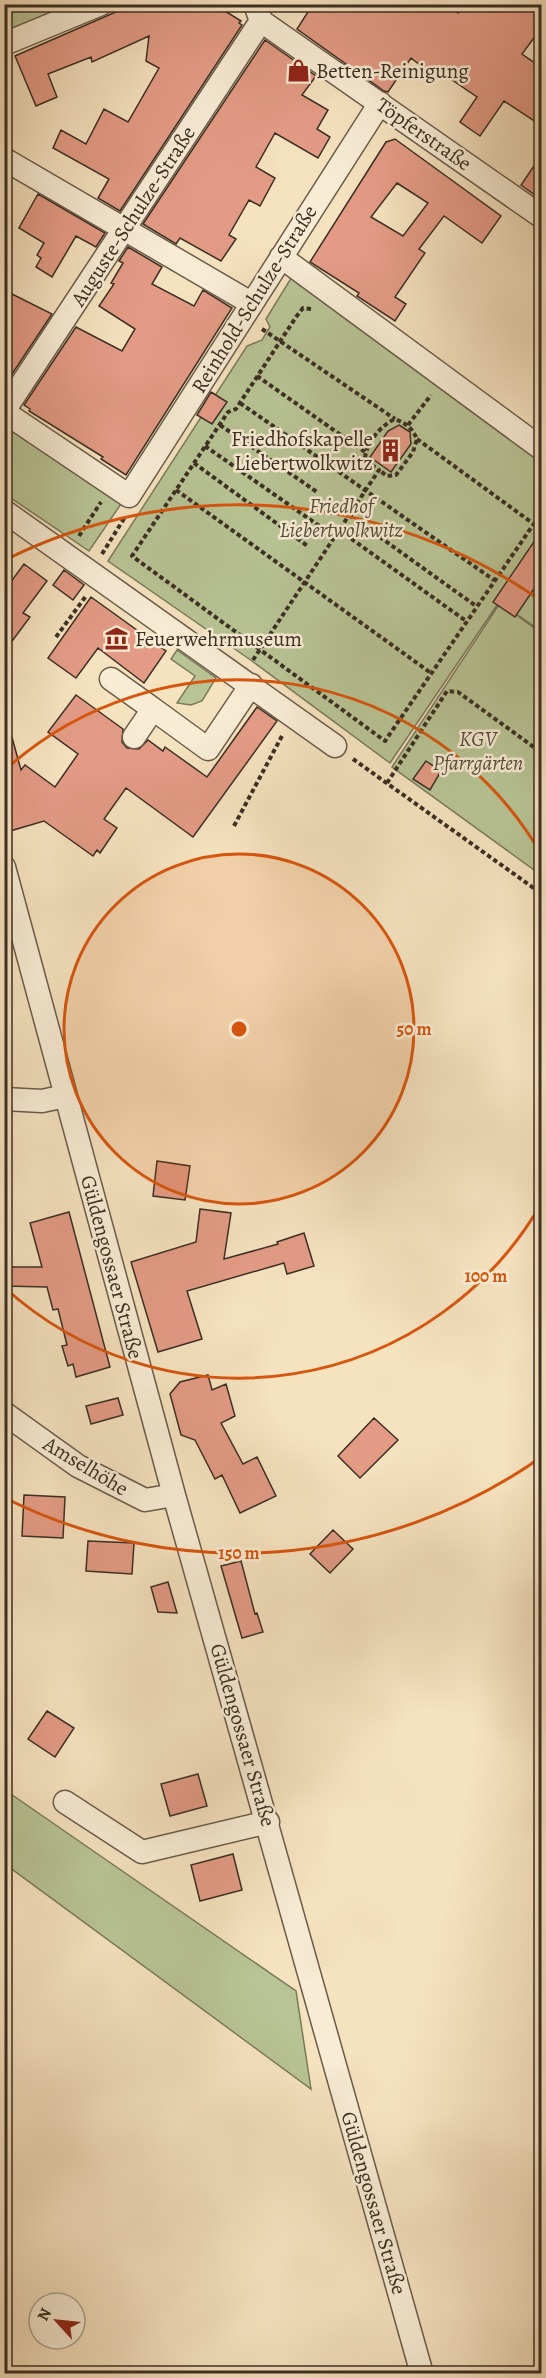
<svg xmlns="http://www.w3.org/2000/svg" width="546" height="2378" font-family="Alegreya,serif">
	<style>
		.green { fill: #b8c495; stroke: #7a795c; stroke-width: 1.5 }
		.building { fill: #e39b85; stroke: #3b2e23; stroke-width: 1.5; fill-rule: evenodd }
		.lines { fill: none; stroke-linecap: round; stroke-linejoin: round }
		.minor-casing { stroke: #6a5b4a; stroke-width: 25 }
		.path { stroke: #3b2e23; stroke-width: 4; stroke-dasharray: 4.5 3; stroke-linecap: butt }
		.minor { stroke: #f8ecd5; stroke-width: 22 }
		.ring { fill: none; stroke: #d7550e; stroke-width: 3 }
		.labels { text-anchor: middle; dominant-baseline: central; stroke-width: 5; stroke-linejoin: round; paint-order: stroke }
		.poi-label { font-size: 21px; fill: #3b2e23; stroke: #f8ecd5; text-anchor: start }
		.street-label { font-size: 21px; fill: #3b2e23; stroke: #f8ecd5 }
		.park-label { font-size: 21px; font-style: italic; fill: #544c3a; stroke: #f8ecd5 }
		.centre { fill: #d7550e; stroke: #f8ecd5; stroke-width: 3 }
		.ring-label { font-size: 18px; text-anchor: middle; font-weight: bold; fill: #d7550e; stroke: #f8ecd5; stroke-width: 5; stroke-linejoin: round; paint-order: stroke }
	</style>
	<rect width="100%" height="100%" fill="#f5e2bf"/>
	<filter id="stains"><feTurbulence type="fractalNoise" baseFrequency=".00333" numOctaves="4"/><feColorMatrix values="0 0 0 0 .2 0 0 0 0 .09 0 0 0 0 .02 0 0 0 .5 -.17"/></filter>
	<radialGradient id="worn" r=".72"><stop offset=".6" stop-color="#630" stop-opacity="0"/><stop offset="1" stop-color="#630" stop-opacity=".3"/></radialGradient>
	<!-- green -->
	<path class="green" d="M24 4 76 5 5 33 4 8Z
		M293 275 541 456V631L499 602 390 763 252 661 108 561 247 346 262 340 270 327 266 319Z
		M15 428 123 501 89 551 5 494V443Z
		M500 603 541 633V875L392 767Z
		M177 650 216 678 202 701 191 705 177 703 195 676 171 659Z
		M5 1790 296 1991 311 2089 5 1864Z"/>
	<!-- building -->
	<path class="building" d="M134 4H214L241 21 239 23 242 25 120 211 98 198 109 179 53 148 61 130 86 144 104 109 128 122 159 68 146 61 149 36 92 62 91 57 48 74 57 97 36 106 15 56Z
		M313 4H446L458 13 464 4H542V27L522 54 542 68V126L504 101 480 136 460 122 477 97 433 67 429 72 411 58 388 92 384 91 297 29Z
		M265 40 316 76 302 95 328 110 317 129 330 137 318 158 275 133 256 167 275 178 260 206 249 200 229 235 236 239 221 261 180 238 176 244 143 224Z
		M395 139 501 216 482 243 444 216 419 249 425 253 395 297 406 304 395 321 357 296 359 293 310 262 386 142ZM397 183 428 203 403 236 371 217Z
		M542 154V200L521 185Z
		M38 194 105 233 96 247 76 236 52 277 36 267 41 258 37 255 44 243 19 228Z
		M128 247 162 267 152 284 194 306 203 290 232 308 126 475 101 459 103 457 29 411 30 409 24 405 76 327 122 351 135 329 99 306 114 284 111 283 123 263 119 261Z
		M4 290 52 314 4 386Z
		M211 392 227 402 212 424 197 415Z
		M399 425 410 432 411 444 391 472 370 457 388 431Z
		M542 530V577L515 617 493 602Z
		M24 564 47 581 23 613 30 617 4 652V591Z
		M64 570 84 585 73 600 53 585Z
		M91 597 166 651 144 683 98 648 76 678 48 658Z
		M76 695 123 729 122 742 127 748 139 749 148 740 163 751 165 747 207 777 257 707 277 721 193 837 126 788 104 819 117 828 100 853 97 850 93 856 44 821 10 831 4 814V731L10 730 21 770 25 765 55 787 78 754 48 732Z
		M426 761 441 771 430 790 413 779Z
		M157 1161 190 1166 185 1200 153 1196Z
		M200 1209 231 1213 224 1259 278 1244 277 1242 304 1233 314 1266 287 1274 284 1263 187 1291 202 1339 158 1352 131 1262 196 1242Z
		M69 1212 110 1367 76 1377 73 1364 68 1366 62 1346 67 1345 58 1309 53 1310 47 1287 4 1286V1267H42L30 1223Z
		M208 1375 212 1390 226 1384 235 1416 221 1423 243 1464 257 1457 276 1496 240 1513 222 1475 215 1479 195 1440 181 1435 170 1394 180 1382Z
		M118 1398 123 1415 91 1424 86 1406Z
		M374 1418 398 1440 360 1478 338 1456Z
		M24 1495 65 1497 63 1538 22 1536Z
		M333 1530 353 1549 330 1573 310 1554Z
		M88 1541 134 1543 132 1574 86 1571Z
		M241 1561 255 1614 257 1613 263 1632 242 1638 221 1566Z
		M168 1582 177 1613 158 1612 151 1587Z
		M47 1711 74 1728 55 1757 28 1739Z
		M198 1774 207 1806 170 1816 161 1784Z
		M233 1854 242 1890 200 1901 191 1865Z"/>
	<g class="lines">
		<defs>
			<path id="minor" d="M255 4 261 21 542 217
				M4 44 101 4
				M4 159 251 303
				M281 257 542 449
				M4 411 261 21
				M4 412 129 496 380 103
				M4 511 335 746
				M111 679 153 709
				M134 737 153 709 208 749 251 685
				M4 867 174 1495 422 2374
				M4 1099 42 1101 65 1096
				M4 1413 78 1466 145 1500 174 1495
				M65 1802 142 1852 268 1822"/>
		</defs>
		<!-- minor casing -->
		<use href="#minor" class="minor-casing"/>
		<!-- path -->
		<path class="path" d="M311 309 303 308 296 317 236 409 228 412 132 556 385 741 542 512
			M262 329 395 419
			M257 376 365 452
			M240 403 494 580
			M220 425 317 492
			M408 425 431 395
			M417 439 542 530
			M205 446 335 537
			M194 463 309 547
			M176 490 431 673
			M349 515 476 606
			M339 530 466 621
			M79 536 101 502
			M102 554 125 517
			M56 637 86 596
			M253 660 379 470 365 460C365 444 381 425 395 419 407 424 412 428 417 439L413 452 396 475 387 476 379 470
			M353 759 542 894
			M387 783 447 691 458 692 542 753
			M234 826 283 734"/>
		<!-- minor -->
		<use href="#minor" class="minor"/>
	</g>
	<!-- distance rings -->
	<circle cx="239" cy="1029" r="175" fill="#d7550e" fill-opacity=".12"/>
	<g class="ring">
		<circle cx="239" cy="1029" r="175"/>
		<path d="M541 1204A349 349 0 0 1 5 1288M5 770A349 349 0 0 1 541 854"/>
		<path d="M540 1458A524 524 0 0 1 5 1498M5 560A524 524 0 0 1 540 600"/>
	</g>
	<!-- icons -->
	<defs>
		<symbol id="shop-bare" viewBox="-9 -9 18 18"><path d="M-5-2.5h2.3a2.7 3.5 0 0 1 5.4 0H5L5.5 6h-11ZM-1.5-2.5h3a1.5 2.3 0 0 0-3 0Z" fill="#8f2418" stroke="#f8ecd5" stroke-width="2.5" paint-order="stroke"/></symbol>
		<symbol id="building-bare" viewBox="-9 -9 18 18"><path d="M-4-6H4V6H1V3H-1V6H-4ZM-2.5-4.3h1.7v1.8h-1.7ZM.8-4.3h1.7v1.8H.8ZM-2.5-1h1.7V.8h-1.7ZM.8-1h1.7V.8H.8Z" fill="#8f2418" stroke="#f8ecd5" stroke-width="2.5" paint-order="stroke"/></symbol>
		<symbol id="museum-bare" viewBox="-9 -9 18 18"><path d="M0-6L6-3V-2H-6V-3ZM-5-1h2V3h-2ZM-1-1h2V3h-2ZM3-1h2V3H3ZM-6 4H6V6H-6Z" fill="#8f2418" stroke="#f8ecd5" stroke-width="2.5" paint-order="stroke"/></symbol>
	</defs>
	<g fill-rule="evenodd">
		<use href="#shop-bare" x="282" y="54" width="33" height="33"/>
		<use href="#building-bare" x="374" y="434" width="33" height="33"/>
		<use href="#museum-bare" x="100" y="622" width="33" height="33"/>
	</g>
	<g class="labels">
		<!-- poi labels -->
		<g class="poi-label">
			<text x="316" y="71">Betten-Reinigung</text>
			<text x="373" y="439" text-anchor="end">Friedhofskapelle<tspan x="373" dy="24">Liebertwolkwitz</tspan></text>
			<text x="135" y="639">Feuerwehrmuseum</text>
		</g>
		<!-- street labels -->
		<g class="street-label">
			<text transform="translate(424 134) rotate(35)">Töpferstraße</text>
			<text transform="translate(133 216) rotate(-57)">Auguste-Schulze-Straße</text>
			<text transform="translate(254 299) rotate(-58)">Reinhold-Schulze-Straße</text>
			<text transform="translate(112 1267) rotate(75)">Güldengossaer Straße</text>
			<text transform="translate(86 1466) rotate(31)">Amselhöhe</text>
			<text transform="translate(243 1735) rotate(74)">Güldengossaer Straße</text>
			<text transform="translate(374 2203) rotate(74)">Güldengossaer Straße</text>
		</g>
		<!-- park labels -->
		<g class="park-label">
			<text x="341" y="506">Friedhof<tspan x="341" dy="24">Liebertwolkwitz</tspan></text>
			<text x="478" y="739">KGV<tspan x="478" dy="24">Pfarrgärten</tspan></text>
		</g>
	</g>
	<circle cx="239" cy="1029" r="9" class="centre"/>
	<g class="ring-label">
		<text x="414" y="1035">50 m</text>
		<text x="486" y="1282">100 m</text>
		<text x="239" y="1559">150 m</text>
	</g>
	<!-- margin -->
	<rect width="546" height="2378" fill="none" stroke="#f5e2bf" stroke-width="24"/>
	<rect x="6" y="6" width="534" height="2366" fill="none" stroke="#3b2e23" stroke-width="3"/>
	<rect x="12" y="12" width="522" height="2354" fill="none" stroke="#3b2e23" stroke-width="1.5"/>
	<!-- north arrow -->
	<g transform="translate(57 2321) rotate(297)"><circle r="28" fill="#f8ecd5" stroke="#aca08e" stroke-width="1.5"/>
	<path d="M0-4.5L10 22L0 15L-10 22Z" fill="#8f2418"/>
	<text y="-9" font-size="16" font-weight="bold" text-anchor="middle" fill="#3b2e23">N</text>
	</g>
	<rect width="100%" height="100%" filter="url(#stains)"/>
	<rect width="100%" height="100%" fill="url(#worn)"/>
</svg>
